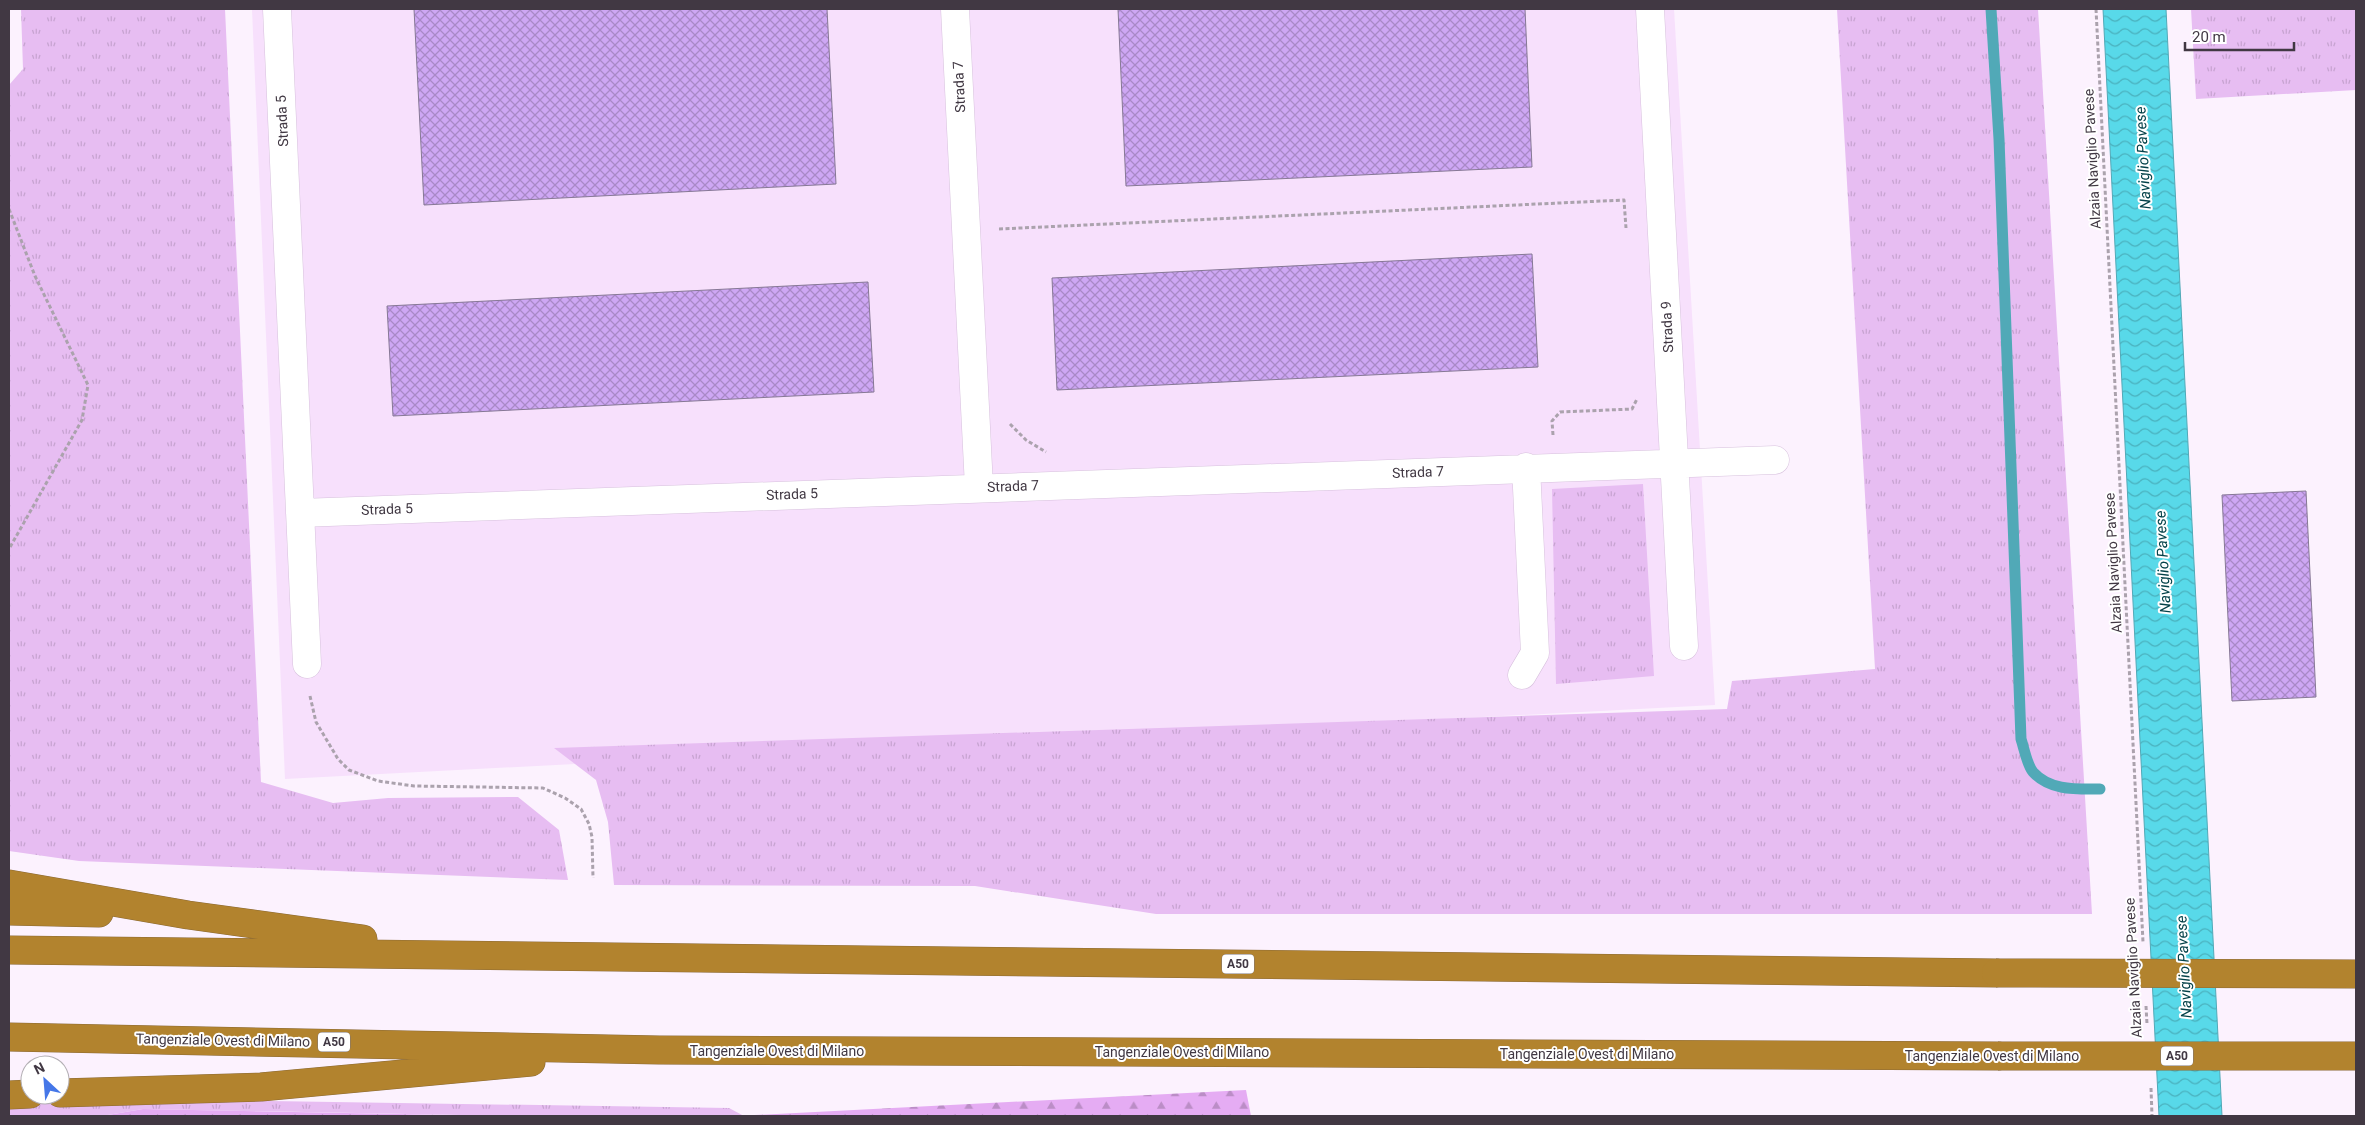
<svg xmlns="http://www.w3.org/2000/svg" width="2365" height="1125" font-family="Roboto,sans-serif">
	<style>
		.built { fill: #f7e0fc }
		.grass { fill: url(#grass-tufts) }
		.forest { fill: url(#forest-firs) }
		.water { fill: url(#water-waves); stroke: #51a9b7 }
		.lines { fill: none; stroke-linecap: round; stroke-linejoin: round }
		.stream { stroke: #51a9b7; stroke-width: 11 }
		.building { fill: url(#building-cross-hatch); stroke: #867895 }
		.minor-casing { stroke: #d7c1dd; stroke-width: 29 }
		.highway-casing { stroke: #8a6935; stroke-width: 29 }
		.path { stroke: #aba2ad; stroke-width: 3; stroke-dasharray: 4 2.5; stroke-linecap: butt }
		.minor { stroke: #fff; stroke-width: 28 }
		.highway { stroke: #b2832e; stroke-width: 28 }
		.highway-bridge-casing { stroke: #8a6935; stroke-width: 29; stroke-linecap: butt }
		.highway-bridge { stroke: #b2832e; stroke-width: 28 }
		.labels { text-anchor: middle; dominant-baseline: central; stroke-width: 4; stroke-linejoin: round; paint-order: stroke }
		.shield { fill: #fff; stroke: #7a747b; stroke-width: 1 }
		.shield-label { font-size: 12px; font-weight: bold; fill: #413843 }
		.street-label { font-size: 14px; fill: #413843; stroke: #fff }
		.water-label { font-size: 15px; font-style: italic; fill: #044249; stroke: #fff }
	</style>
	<defs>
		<pattern id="grass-tufts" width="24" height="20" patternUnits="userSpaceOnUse" patternTransform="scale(1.25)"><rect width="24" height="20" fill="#e7bdf2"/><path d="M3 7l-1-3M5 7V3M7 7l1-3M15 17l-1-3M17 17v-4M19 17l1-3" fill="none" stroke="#c7a3d1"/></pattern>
		<pattern id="forest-firs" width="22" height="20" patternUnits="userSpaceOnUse" patternTransform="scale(1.25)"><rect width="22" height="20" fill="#e5acf3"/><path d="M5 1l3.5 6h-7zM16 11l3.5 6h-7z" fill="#bb8dc6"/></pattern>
		<pattern id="water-waves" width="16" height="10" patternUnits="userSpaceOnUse" patternTransform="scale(1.25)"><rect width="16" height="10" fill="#58d9e9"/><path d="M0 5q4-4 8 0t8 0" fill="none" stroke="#4ab1be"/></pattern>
		<pattern id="building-cross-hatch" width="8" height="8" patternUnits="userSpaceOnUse" patternTransform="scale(1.25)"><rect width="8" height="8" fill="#cea7f4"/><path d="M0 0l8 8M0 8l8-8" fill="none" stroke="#a989c7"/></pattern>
	</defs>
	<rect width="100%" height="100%" fill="#fcf2fe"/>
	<!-- built -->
	<path class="built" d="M252 9H1674L1715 705 285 779Z"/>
	<!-- grass -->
	<path class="grass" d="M21 9H225L261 782 333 803 388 798 518 797 559 830 568 880 79 861 9 851V85L23 69Z
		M1837 9H2038L2092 914H1156L975 886 614 885 608 822 596 780 554 748 1727 709 1732 681 1875 669Z
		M2191 9H2356V90L2196 99Z
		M1643 484 1654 676 1556 684 1552 489Z
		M145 1099 729 1108 744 1116H513L143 1109 102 1116H9V1103Z"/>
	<!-- forest -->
	<path class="forest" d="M1246 1090 1251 1116H735Z
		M143 1109 503 1116H513H102Z"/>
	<!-- water -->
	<path class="water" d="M2103 9H2166L2222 1116H2159Z"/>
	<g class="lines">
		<!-- stream -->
		<path class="stream" d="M1991 9 1999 139 2021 739C2024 748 2027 765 2033 772 2050 791 2077 789 2100 789"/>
	</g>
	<!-- building -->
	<path class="building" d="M414 9H827L836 184 424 205Z
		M1118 9H1525L1532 167 1126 186Z
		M1532 254 1538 367 1057 390 1052 278Z
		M868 282 874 392 393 416 387 306Z
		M2306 491 2316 697 2232 701 2222 495Z"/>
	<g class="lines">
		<defs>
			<path id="minor" d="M277 9 307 664
				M955 9 979 487
				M1650 9 1684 646
				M300 513 1775 460
				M1522 675 1535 653 1526 467"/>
			<path id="highway" d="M9 884 188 915 363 939
				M9 911 99 913
				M9 950 1996 973
				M9 1037 659 1050 1998 1056
				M60 1093 261 1087 531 1062
				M9 1095 30 1094"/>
		</defs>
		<!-- minor casing -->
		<use href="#minor" class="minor-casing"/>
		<!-- highway casing -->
		<use href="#highway" class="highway-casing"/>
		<!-- path -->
		<path class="path" d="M2096 9 2143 942
			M9 209 35 276 88 385 82 420 9 549
			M999 229 1624 200 1626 228
			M1010 424 1026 440 1046 452
			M1553 435 1552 421 1560 412 1632 409 1637 399
			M310 696 316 722 338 759 349 770 378 781 414 786 543 788 565 798 581 809 589 824 592 837 593 878
			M2146 1006 2147 1024
			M2151 1088 2152 1116"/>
		<!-- minor -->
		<use href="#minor" class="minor"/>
		<!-- highway -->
		<use href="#highway" class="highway"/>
		<defs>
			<path id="highway-bridge" d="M1996 973 2356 974
				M1998 1056H2356"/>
		</defs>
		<!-- highway-bridge casing -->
		<use href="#highway-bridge" class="highway-bridge-casing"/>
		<!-- highway-bridge -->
		<use href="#highway-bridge" class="highway-bridge"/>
	</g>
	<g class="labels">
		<!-- shield labels -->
		<g class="shield">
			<rect x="1222" y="954.5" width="32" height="19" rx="4"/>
			<rect x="318" y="1032.5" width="32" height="19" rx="4"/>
			<rect x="2161" y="1046.5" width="32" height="19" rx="4"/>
		</g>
		<g class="shield-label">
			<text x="1238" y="964">A50</text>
			<text x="334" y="1042">A50</text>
			<text x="2177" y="1056">A50</text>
		</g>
		<!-- street labels -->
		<g class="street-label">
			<text transform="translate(959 87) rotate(-93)">Strada 7</text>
			<text transform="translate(282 121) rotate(-93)">Strada 5</text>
			<text transform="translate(2092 159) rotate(-93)">Alzaia Naviglio Pavese</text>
			<text transform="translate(1667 327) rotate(-93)">Strada 9</text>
			<text transform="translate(1418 472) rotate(-2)">Strada 7</text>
			<text transform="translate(1013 486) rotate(-2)">Strada 7</text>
			<text transform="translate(792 494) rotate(-2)">Strada 5</text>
			<text transform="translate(387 509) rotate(-2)">Strada 5</text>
			<text transform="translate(2113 563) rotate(-93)">Alzaia Naviglio Pavese</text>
			<text transform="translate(2133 968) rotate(-93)">Alzaia Naviglio Pavese</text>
			<text transform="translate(223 1040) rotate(1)">Tangenziale Ovest di Milano</text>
			<text x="777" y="1051">Tangenziale Ovest di Milano</text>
			<text x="1182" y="1052">Tangenziale Ovest di Milano</text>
			<text x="1587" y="1054">Tangenziale Ovest di Milano</text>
			<text x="1992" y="1056">Tangenziale Ovest di Milano</text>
		</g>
		<!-- water labels -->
		<g class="water-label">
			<text transform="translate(2143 158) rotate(-93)">Naviglio Pavese</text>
			<text transform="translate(2163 562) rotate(-93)">Naviglio Pavese</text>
			<text transform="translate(2184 967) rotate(-93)">Naviglio Pavese</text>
		</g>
	</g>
	<!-- border -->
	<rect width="2365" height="1125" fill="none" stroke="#413843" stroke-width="20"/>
	<!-- north arrow -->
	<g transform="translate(45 1080) rotate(334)"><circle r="24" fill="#ffffff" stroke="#b3afb4"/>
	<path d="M0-4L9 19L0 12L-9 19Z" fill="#4577e8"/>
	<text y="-8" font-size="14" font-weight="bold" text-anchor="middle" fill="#413843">N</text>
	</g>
	<!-- scale -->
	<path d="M2185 42v8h109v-8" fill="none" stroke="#413843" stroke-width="2.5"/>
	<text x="2192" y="42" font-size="15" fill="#413843" stroke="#ffffff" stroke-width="4" paint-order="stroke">20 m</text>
</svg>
